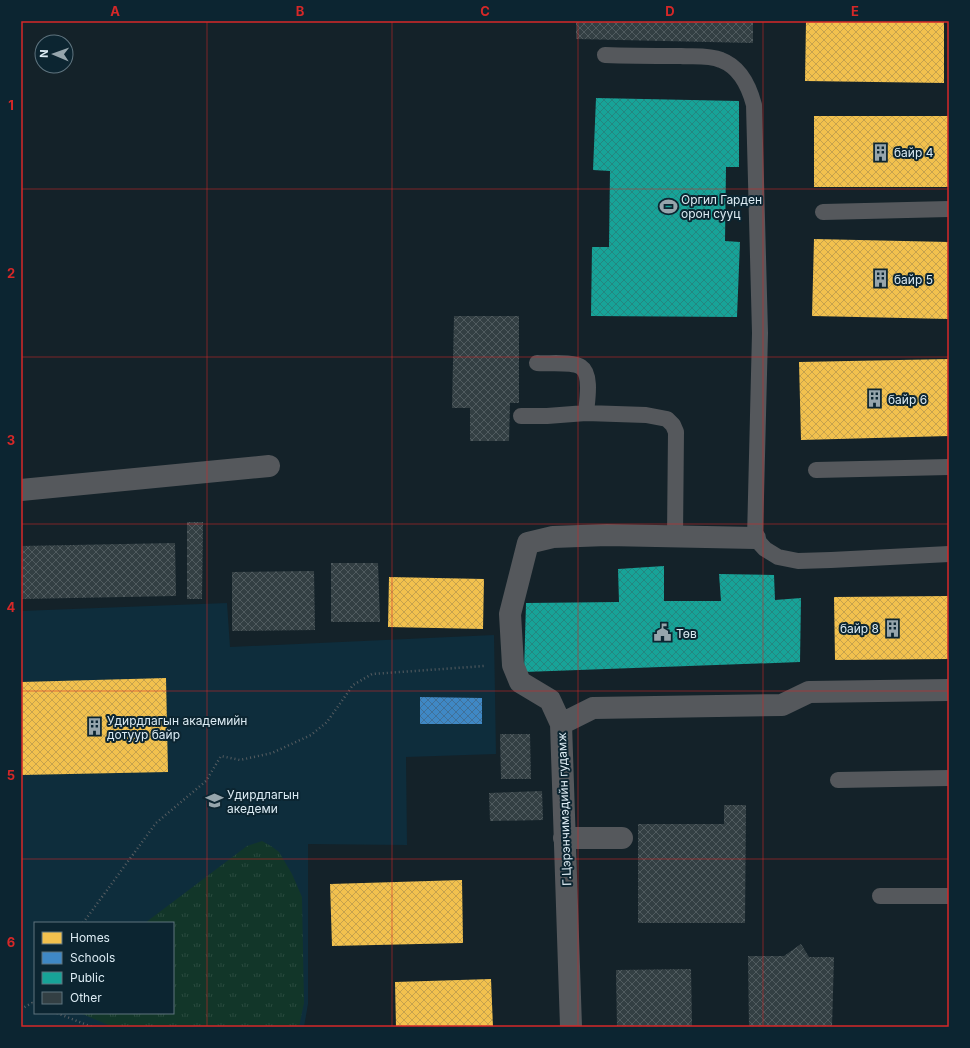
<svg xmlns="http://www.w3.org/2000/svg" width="970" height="1048" font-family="Inter,sans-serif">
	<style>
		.built { fill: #0e2d3c; fill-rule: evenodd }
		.grass { fill: url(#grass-tufts) }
		.homes { fill: url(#homes-cross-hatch) }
		.schools { fill: url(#schools-cross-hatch) }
		.public { fill: url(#public-cross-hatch) }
		.building { fill: url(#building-cross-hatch) }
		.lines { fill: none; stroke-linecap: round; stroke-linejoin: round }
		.path { stroke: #585e62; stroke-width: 2.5; stroke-dasharray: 1 3; stroke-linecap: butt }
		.service { stroke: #55585c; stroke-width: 16 }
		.minor { stroke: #55585c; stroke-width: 22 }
		.grid { fill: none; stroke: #d62828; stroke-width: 1; stroke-opacity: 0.55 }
		.labels { text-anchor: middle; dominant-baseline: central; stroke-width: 4; stroke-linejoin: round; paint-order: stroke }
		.poi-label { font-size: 12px; fill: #dcebf3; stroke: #0c2531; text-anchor: start }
		.street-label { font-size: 12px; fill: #dcebf3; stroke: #0c2531 }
		.neatline { fill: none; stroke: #d62828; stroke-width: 1.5 }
		.grid-label { font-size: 13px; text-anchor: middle; font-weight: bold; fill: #d62828 }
	</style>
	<defs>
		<pattern id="grass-tufts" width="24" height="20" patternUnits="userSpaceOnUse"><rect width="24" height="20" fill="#123629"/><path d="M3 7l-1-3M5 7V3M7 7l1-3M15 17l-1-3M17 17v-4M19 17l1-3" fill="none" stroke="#294a3e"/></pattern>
		<pattern id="homes-cross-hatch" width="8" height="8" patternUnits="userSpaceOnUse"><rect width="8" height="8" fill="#f2c14e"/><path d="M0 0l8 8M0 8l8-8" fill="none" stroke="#c6a24d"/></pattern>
		<pattern id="schools-cross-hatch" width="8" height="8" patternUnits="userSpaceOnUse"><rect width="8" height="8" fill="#3f88c5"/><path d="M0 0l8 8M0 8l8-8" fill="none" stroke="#40719a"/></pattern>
		<pattern id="public-cross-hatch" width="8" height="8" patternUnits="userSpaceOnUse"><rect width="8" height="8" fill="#17a398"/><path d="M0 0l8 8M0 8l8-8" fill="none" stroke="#248780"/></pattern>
		<pattern id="building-cross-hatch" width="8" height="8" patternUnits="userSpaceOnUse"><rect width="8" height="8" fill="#333f43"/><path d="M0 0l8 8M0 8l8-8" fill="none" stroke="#505b5f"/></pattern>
	</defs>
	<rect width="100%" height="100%" fill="#142229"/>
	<!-- built -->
	<path class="built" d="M227 603 230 647 494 635 496 754 406 757 407 845 308 844V1004L304 1027H21V611ZM35 923H173V1013H35Z"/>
	<!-- grass -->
	<path class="grass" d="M262 841 271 846 279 852 292 874 302 897 304 1003 299 1027H113L80 1013H173V923H145L247 846Z"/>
	<!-- homes -->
	<path class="homes" d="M806 21H944V83L805 81Z
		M814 116H949V187H814Z
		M814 239 949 242V319L812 316Z
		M949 359V436L801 440 799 362Z
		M389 577 484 579 483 629 388 627Z
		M949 596V659L835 660 834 597Z
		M166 678 168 772 21 775V682Z
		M462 880 463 943 332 946 330 884Z
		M491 979 493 1027H396L395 982Z"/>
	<!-- schools -->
	<path class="schools" d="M420 697 482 698V724H420Z"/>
	<!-- public -->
	<path class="public" d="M596 98 739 101V167H726L725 241 740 242 737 317 591 316 592 247H609L610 171 593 170Z
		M664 566V601H721L719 574 774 575 775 600 801 598 800 662 524 672 526 603 619 602 618 569Z"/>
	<!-- building -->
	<path class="building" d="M576 21H753V43L576 39Z
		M454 316H519V403H510L509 441H470V408H452Z
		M187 522H203L202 599H187Z
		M175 543 176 596 21 599V546Z
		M331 563H378L380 622H331Z
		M314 571 315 630 232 631V572Z
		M500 734H530L531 779H501Z
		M542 791 543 820 490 821 489 793Z
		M724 805H746L745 923H638V824H724Z
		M801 944 809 957H834L832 1027H749L748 956H784Z
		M691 969 692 1027H617L616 970Z"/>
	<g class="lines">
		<!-- path -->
		<path class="path" d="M83 923 156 823 206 781 221 756 240 760 272 753 311 735 327 722 353 685 372 674 484 666
			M21 1009 32 1003 35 1004
			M57 1013 92 1027"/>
		<!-- service -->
		<path class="service" d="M605 55C630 56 656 56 681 56 693 57 709 55 721 60 740 67 749 86 754 105L760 333 755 538 765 549 778 557 798 561 831 560 949 554
			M823 212 949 209
			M537 363C547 364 573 361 581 367 592 374 587 401 586 413
			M521 416H547L586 413 646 415 667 419 673 425 676 432 675 536
			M816 470 949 467
			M838 780 949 778
			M880 896H949"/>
		<!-- minor -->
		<path class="minor" d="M21 490 269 466
			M561 724 593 708 782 705 809 692 949 690
			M564 838H622
			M571 1027 561 724 550 700 520 682 513 665 510 614 528 543 553 537 607 535 755 538"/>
	</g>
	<!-- grid -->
	<path class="grid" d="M207 21V1027M392 21V1027M578 21V1027M763 21V1027M21 189H949M21 357H949M21 524H949M21 691H949M21 859H949"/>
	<!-- icons -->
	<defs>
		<symbol id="building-bare" viewBox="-9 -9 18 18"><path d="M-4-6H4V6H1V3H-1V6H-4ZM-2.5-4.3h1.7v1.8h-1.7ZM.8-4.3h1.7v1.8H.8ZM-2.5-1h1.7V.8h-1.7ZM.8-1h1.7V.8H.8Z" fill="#96a5ac" stroke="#0c2531" stroke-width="2.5" paint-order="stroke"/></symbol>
		<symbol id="stadium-bare" viewBox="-9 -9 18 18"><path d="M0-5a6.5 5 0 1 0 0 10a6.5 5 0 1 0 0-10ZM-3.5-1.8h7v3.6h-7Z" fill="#96a5ac" stroke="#0c2531" stroke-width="2.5" paint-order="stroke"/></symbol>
		<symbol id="civic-bare" viewBox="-9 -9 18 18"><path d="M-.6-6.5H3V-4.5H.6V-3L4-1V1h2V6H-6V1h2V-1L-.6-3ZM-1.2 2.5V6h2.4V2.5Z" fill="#96a5ac" stroke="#0c2531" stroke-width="2.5" paint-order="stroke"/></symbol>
		<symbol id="university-bare" viewBox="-9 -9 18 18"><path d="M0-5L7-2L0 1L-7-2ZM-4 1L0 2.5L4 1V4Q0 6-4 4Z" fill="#96a5ac" stroke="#0c2531" stroke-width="2.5" paint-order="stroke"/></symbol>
	</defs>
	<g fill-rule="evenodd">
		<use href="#building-bare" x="868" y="140" width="25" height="25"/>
		<use href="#stadium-bare" x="656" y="194" width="25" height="25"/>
		<use href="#building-bare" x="868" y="266" width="25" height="25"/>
		<use href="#building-bare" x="862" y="386" width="25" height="25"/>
		<use href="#building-bare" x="880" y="616" width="25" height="25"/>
		<use href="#civic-bare" x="650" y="620" width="25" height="25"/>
		<use href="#building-bare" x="82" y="714" width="25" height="25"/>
		<use href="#university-bare" x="202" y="788" width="25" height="25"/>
	</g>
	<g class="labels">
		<!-- poi labels -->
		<g class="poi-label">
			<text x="894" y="152">байр 4</text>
			<text x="681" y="199">Оргил Гарден<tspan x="681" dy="14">орон сууц</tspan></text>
			<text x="894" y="279">байр 5</text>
			<text x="888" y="399">байр 6</text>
			<text x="879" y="628" text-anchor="end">байр 8</text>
			<text x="676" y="633">Төв</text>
			<text x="107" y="720">Удирдлагын академийн<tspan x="107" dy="14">дотуур байр</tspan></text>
			<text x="227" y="794">Удирдлагын<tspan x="227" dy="14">акедеми</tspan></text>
		</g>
		<!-- street labels -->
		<g class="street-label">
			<text transform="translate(564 809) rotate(-92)">Г.Цэрэнчимэдийн гудамж</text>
		</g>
	</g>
	<!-- border -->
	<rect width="970" height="1048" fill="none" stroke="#0c2531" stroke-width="44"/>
	<!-- legend -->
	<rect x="34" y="922" width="140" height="92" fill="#0c2531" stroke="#5f747f"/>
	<rect x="42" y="932" width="20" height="12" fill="#f2c14e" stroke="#5f747f"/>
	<text x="70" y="942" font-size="12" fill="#dcebf3">Homes</text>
	<rect x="42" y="952" width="20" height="12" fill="#3f88c5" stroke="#5f747f"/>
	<text x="70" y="962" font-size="12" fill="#dcebf3">Schools</text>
	<rect x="42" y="972" width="20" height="12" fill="#17a398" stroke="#5f747f"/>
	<text x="70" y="982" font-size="12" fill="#dcebf3">Public</text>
	<rect x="42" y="992" width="20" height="12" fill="#333f43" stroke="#5f747f"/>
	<text x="70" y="1002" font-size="12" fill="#dcebf3">Other</text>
	<!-- north arrow -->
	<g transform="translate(54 54) rotate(272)"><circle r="19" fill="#0c2531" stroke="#5f747f"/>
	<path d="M0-3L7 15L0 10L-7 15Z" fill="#96a5ac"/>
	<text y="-6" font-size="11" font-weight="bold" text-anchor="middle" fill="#dcebf3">N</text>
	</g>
	<rect x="22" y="22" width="926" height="1004" class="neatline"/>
	<g class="grid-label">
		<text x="115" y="16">A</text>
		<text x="300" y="16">B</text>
		<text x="485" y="16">C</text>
		<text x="670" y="16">D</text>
		<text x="855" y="16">E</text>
		<text x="11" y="110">1</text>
		<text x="11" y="278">2</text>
		<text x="11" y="445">3</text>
		<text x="11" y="612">4</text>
		<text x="11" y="780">5</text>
		<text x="11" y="947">6</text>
	</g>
</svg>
